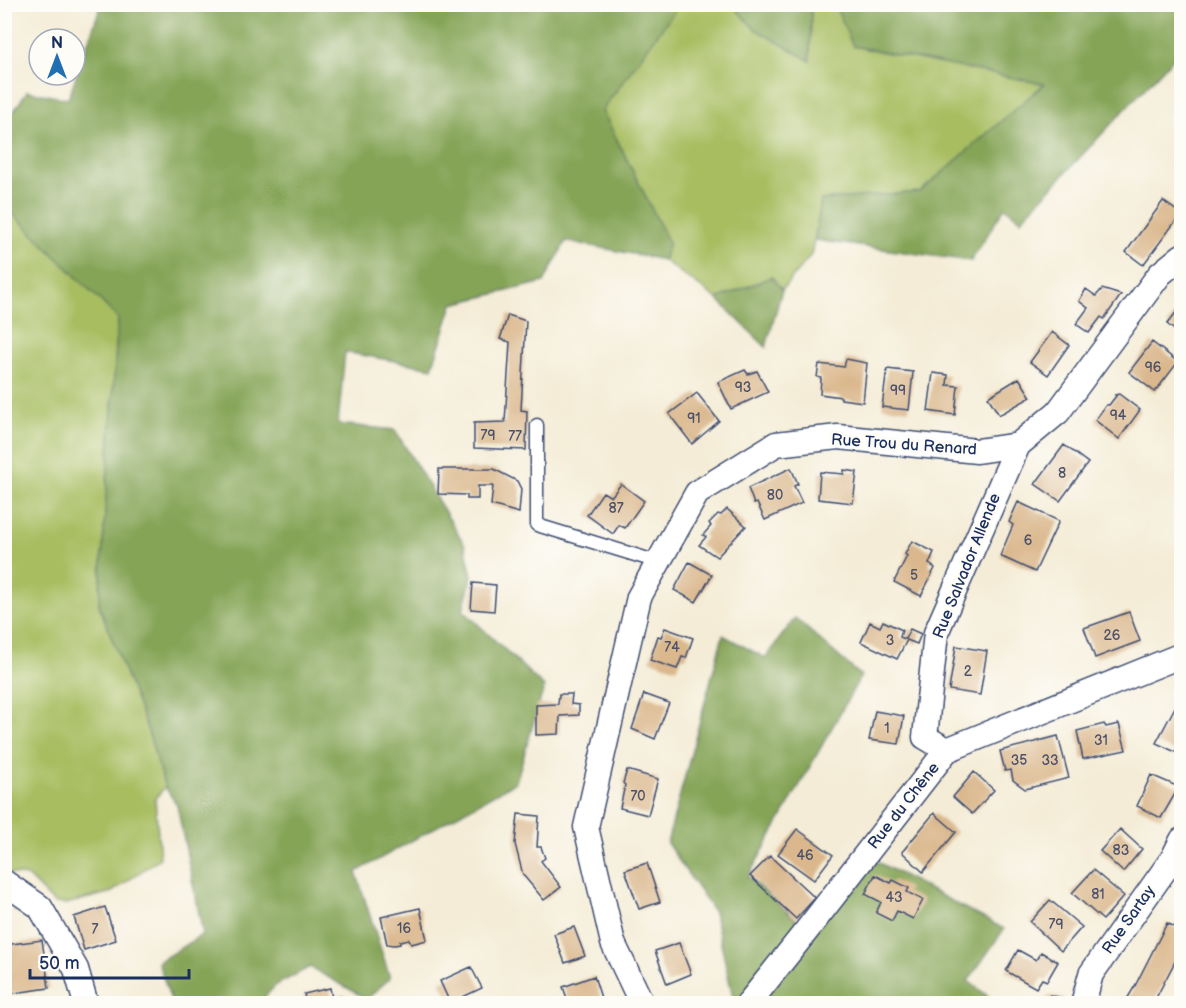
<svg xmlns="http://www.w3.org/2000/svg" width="1186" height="1008" font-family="'Balsamiq Sans',sans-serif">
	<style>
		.green { fill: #a7bd61; stroke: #617660; stroke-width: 1.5 }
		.forest { fill: #85a457; stroke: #506a5a; stroke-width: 1.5 }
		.building { fill: #dab78c }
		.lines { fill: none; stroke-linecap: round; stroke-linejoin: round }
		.lane-casing { stroke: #3c4b70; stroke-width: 15 }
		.street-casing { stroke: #3c4b70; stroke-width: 27 }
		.lane { stroke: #fff; stroke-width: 12 }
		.street { stroke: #fff; stroke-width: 24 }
		.labels { text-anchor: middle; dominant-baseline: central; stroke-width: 6; stroke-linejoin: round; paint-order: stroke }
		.number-label { font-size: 14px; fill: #4b516a }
		.street-label { font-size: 16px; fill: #1b2f5e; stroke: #fdfcf7 }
	</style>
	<rect width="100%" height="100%" fill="#fdfcf7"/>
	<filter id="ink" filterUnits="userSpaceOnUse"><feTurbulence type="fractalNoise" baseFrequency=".0167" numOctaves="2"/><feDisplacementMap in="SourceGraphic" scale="12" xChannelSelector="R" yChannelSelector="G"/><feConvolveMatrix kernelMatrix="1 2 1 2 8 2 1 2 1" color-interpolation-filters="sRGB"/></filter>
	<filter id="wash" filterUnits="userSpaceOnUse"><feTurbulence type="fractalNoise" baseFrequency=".008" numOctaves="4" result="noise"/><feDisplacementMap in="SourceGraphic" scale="24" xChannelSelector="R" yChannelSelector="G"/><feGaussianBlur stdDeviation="1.35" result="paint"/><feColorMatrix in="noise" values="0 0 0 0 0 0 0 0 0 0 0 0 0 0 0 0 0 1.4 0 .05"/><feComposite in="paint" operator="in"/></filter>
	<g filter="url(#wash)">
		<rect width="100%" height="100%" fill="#f4ecd6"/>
		<!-- green -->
		<path class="green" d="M679 5H732L755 29 810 60 811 5H835L854 46 1044 84 920 192 822 201 811 255 782 290 771 277 717 299 663 260 669 243 602 110Z
			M10 211 118 318 99 605 148 731 165 787 155 799 160 858 112 892 66 904 54 903 27 876 5 873 4 212Z"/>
		<!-- forest -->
		<path class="forest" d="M101 5H679L602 110 669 243 663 260 566 241 544 282 453 304 432 368 345 352 338 424 395 430 465 545 472 576 463 610 544 687 516 782 356 872 390 978 367 999 310 967 276 985 259 1003H172L158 962 203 934 177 805 165 787 148 731 99 605 118 318 10 211 5 212V125L27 91 68 99Z
			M732 5H811L810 61 755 29Z
			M835 5H1181V50L1021 220 1005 207 971 261 815 240 821 200 920 192 1044 84 853 46Z
			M772 277 782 290 766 347 717 299Z
			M795 618 861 676 748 877 811 933 874 860 1004 929 968 981 997 1003H751L792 955 734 1002 714 912 667 843 723 635 765 658Z"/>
		<g id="blocks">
			<!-- building -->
			<path class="building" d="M1163 201 1181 214 1143 265 1126 252Z
				M1086 289 1096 296 1102 289 1121 295 1104 319 1101 317 1089 333 1076 324 1088 308 1079 301Z
				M1182 305V336L1167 324Z
				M508 315 526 321 521 410 527 411 526 450 474 448V423L505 422 510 342 500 339Z
				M1052 332 1069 345 1048 375 1030 362Z
				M1152 342 1178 362 1155 392 1129 372Z
				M846 359 867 363 863 402 841 399V397L820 394 821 378 817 377 819 364 844 367Z
				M887 369 913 372 909 410 882 407Z
				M745 370 748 374 757 371 768 392 731 409 718 382Z
				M933 373 948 375 947 385 958 386 955 415 928 411Z
				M1019 378 1031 397 999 415 988 397Z
				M697 393 719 421 692 444 669 414Z
				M1119 394 1140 410 1119 439 1095 420 1106 405H1109L1116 396 1115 395Z
				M1064 445 1088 463 1060 501 1035 484Z
				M791 468 798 484 794 486 802 503 765 520 757 503 754 504 748 488Z
				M439 469H494L517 481 521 489 519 513 491 505 493 486H478V499H467V495L438 494Z
				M844 470 857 472 853 503 818 499 820 472 844 474Z
				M621 484 644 501 625 528 619 525 613 534 587 515 603 492 611 497Z
				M1018 502 1059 521 1035 572 1000 556 1013 525 1009 522Z
				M727 509 746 526 717 557 699 545 706 537 703 535 711 526 709 523 718 514 721 515Z
				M912 541 934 552 929 564 935 568 921 596 894 582 907 556 905 554Z
				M689 562 712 575 696 602 674 590Z
				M473 583 496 585 494 611 471 609Z
				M1129 612 1140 641 1095 658 1084 628Z
				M883 621 902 630 900 637 905 639 910 629 921 634 917 644 907 640 897 659 861 642 870 622 880 627Z
				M665 628 693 638 686 658 682 657 677 669 650 660 658 636 661 637Z
				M956 646 987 651 980 695 949 690Z
				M559 694H572L571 704 579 705V715L560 716 559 734 536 735V705L558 704Z
				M644 694 669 703 655 739 632 729Z
				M1182 694V755L1156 743Z
				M875 711 904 716 899 744 869 740Z
				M1104 724 1106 727 1119 724 1126 750 1083 759 1077 731Z
				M1058 736 1069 778 1025 789 1013 780 1011 770 1005 771 1000 751Z
				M627 770 658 779 648 815 620 808 625 785 623 783Z
				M974 772 994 790 972 814 953 797Z
				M1151 775 1179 787 1161 818 1137 806Z
				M934 813 956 832 923 872 902 852Z
				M518 814 539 816 537 847H541L545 858 541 861 561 887 544 900 523 875 515 844Z
				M797 829 833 855 814 880 778 854Z
				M1120 829 1142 849 1123 872 1100 851Z
				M770 856 815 898 796 919 750 876Z
				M647 863 660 902 639 909 625 870Z
				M1093 870 1124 896 1103 920 1072 893Z
				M875 875 891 883 893 880 909 888 907 892 923 900 913 919 897 911 892 921 876 913 881 902 865 894Z
				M1050 900 1082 927 1061 951 1030 922Z
				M105 907 116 940 84 950 74 917Z
				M420 908 427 940 411 944 409 939 400 941V944L394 945 387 944 381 917Z
				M1167 923 1182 931V948L1156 998 1153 1004H1124L1135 986Z
				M574 927 585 956 565 963 554 934Z
				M42 940 49 988 7 994 4 973V945Z
				M679 943 691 974 667 984 655 951Z
				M1018 950 1036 960 1041 952 1058 962 1047 981 1042 979 1036 988 1006 971Z
				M471 967 482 988 450 1003 440 981Z
				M594 976 603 1004H569L563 987Z
				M330 988 332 998 341 996 343 1004H306L304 994Z
				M1050 995 1065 999V1004H1041Z"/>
		</g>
	</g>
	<g filter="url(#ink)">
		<use href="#blocks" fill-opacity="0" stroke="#3c4b70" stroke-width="1.5"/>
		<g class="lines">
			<defs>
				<path id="lane" d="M537 425V525L658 562"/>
				<path id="street" d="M947 750 925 737 936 633 1018 445
					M4 882 40 907 76 969 86 1004
					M642 1004 613 943 586 827 639 597 697 493 776 444 838 437 977 451 1018 445 1058 412 1160 274 1182 256
					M748 1004 807 930 947 750 1182 655
					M1083 1004 1091 974 1173 858 1182 840"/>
			</defs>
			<!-- lane casing -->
			<use href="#lane" class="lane-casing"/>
			<!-- street casing -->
			<use href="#street" class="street-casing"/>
			<!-- lane -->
			<use href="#lane" class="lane"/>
			<!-- street -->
			<use href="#street" class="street"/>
		</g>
	</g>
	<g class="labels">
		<!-- number labels -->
		<g class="number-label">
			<text x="1153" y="367">96</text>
			<text x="743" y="387">93</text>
			<text x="898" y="390">99</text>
			<text x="1118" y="415">94</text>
			<text x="694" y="418">91</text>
			<text x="488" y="435">79</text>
			<text x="515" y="436">77</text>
			<text x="1062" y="473">8</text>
			<text x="775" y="495">80</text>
			<text x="616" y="508">87</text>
			<text x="1028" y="540">6</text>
			<text x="914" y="575">5</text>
			<text x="1112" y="635">26</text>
			<text x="890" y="640">3</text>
			<text x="672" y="647">74</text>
			<text x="968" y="671">2</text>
			<text x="887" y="728">1</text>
			<text x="1101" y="740">31</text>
			<text x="1019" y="760">35</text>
			<text x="1050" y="760">33</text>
			<text x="638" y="796">70</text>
			<text x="1121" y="850">83</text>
			<text x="805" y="855">46</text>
			<text x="1098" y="894">81</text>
			<text x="894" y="897">43</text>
			<text x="1056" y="924">79</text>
			<text x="404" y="928">16</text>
			<text x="95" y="929">7</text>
		</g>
		<!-- street labels -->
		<g class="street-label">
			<text transform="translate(904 445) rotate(4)">Rue Trou du Renard</text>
			<text transform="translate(967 566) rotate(-68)">Rue Salvador Allende</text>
			<text transform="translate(904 806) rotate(-52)">Rue du Chêne</text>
			<text transform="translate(1129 920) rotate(-55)">Rue Sartay</text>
		</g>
	</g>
	<!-- margin -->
	<rect width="1186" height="1008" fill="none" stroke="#fdfcf7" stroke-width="24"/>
	<!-- north arrow -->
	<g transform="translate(57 57)"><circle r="28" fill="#fdfcf7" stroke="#a3aaba" stroke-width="1.5"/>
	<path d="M0-4.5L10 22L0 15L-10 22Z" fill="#1f6fb2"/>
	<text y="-9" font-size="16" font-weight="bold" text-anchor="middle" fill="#1b2f5e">N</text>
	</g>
	<!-- scale -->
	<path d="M30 969v9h159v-9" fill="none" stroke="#1b2f5e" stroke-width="3"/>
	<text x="39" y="969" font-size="18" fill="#1b2f5e" stroke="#fdfcf7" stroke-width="4.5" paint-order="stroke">50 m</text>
</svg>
